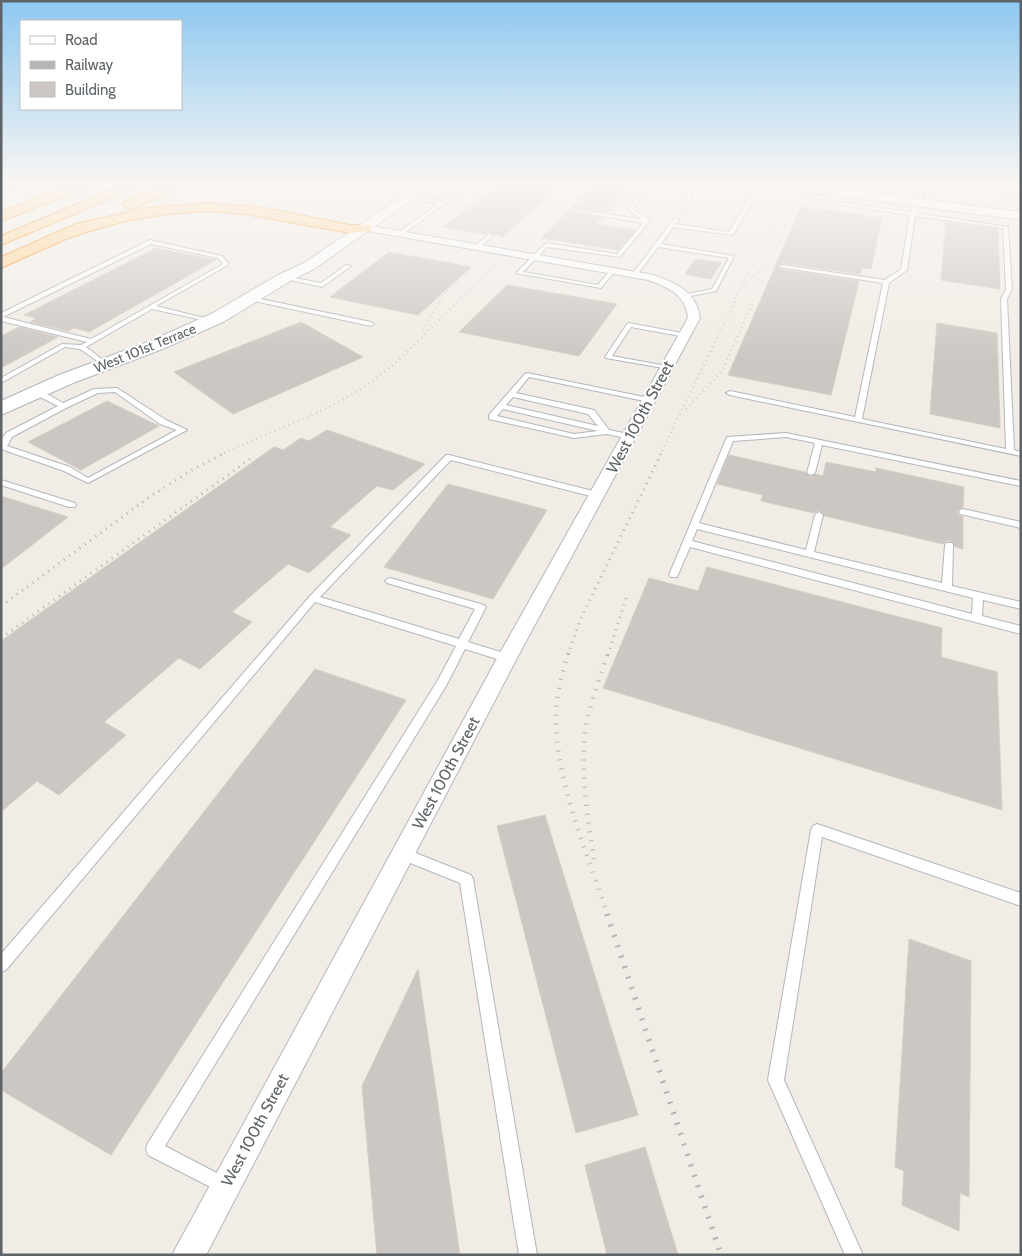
<svg xmlns="http://www.w3.org/2000/svg" width="1022" height="1256" font-family="Cabin,sans-serif">
	<style>
		.building { fill: #ccc7c2; stroke: #d6cdc3 }
		.lines { fill: none; stroke-linecap: round; stroke-linejoin: round }
		.service-casing { stroke: #b3b7bb; stroke-width: 2 }
		.minor-casing { stroke: #b3b7bb; stroke-width: 2 }
		.secondary-casing { stroke: #b2b7bb; stroke-width: 2 }
		.motorway-casing { stroke: #f68400; stroke-width: 2 }
		.service { fill: #fff; fill-rule: evenodd }
		.minor { fill: #fff; fill-rule: evenodd }
		.secondary { fill: #fff; fill-rule: evenodd }
		.motorway { fill: #ffd18e; fill-rule: evenodd }
		.rail-far4 { stroke: #b4b5b6; stroke-width: 2; stroke-dasharray: 0.5 3; stroke-linecap: butt }
		.rail-far3 { stroke: #b4b5b6; stroke-width: 2.5; stroke-dasharray: 0.5 4.5; stroke-linecap: butt }
		.rail-far2 { stroke: #b4b5b6; stroke-width: 3; stroke-dasharray: 1 5.5; stroke-linecap: butt }
		.rail-far1 { stroke: #b4b5b6; stroke-width: 4.5; stroke-dasharray: 1 8; stroke-linecap: butt }
		.rail { stroke: #b4b5b6; stroke-width: 5.5; stroke-dasharray: 2 9; stroke-linecap: butt }
		.labels { text-anchor: middle; dominant-baseline: central; stroke-width: 4; stroke-linejoin: round; paint-order: stroke }
		.far-street-label { font-size: 14px; fill: #5d6367; stroke: #fff }
		.street-label { font-size: 16px; fill: #5d6367; stroke: #fff }
	</style>
	<rect width="100%" height="100%" fill="#f1ece5"/>
	<!-- building -->
	<path class="building" d="M497 185H561L503 237 489 232 486 234 443 227Z
		M594 185H634L608 212 576 208 572 210 574 213 603 218 596 224 635 230 618 250 541 238Z
		M801 207 882 218 871 269 862 268 860 274 782 263 777 267 779 269 859 281 831 395 728 375Z
		M946 222 998 229 1000 289 941 280Z
		M156 248 216 260 89 332 74 328 68 331 30 322 36 318 24 315Z
		M389 252 471 267 418 315 330 297Z
		M696 259 721 263 711 279 685 274Z
		M507 285 617 304 579 356 459 332Z
		M301 322 363 357 233 414 174 372Z
		M937 323 997 333 1000 428 930 414Z
		M19 327 58 337 1 368V336Z
		M107 401 159 426 81 470 28 442Z
		M327 430 425 464 393 490 377 486 330 527 351 535 309 573 288 564 232 612 252 622 200 669 179 658 104 722 126 735 59 795 37 781 1 812V641L274 447 283 450 301 438 309 441Z
		M729 455 805 472 810 477 816 474 823 476 826 462 876 472V468L964 487 963 507 957 511 958 515 963 517V549L955 547 952 541H946L943 544 825 516 819 510 814 513 761 501 763 495 717 484Z
		M448 484 547 510 493 599 384 567Z
		M1 496 68 517 1 569Z
		M707 567 942 628 941 657 997 672 1002 810 603 688 649 578 698 591Z
		M315 669 406 700 111 1155 1 1090V1073Z
		M545 815 638 1115 576 1133 497 826Z
		M909 939 971 961 969 1197 960 1193 959 1231 902 1205 904 1171 895 1167Z
		M418 969 460 1255H377L362 1086Z
		M645 1147 678 1255H607L585 1165Z"/>
	<g class="lines">
		<defs>
			<path id="service" d="M302 185H306L308 190H304Z
				M465 185H469L402 235H398V233L438 204 410 199 408 197 442 201Z
				M650 185H654L633 209 650 221 620 257 547 247 523 272 598 285 611 269H615V271L601 288 516 273 546 243 617 254 643 223 574 211 576 210 641 219 628 209Z
				M687 185H691V202L682 213 680 212 687 202Z
				M758 185H762L733 235 673 227 661 244 734 256 716 291 686 297 683 295 712 289 729 258 658 247 637 275H633V273L674 219 679 220 676 224 729 232Z
				M898 185H902L899 199 897 200 895 199Z
				M924 185H928L924 190 921 202 917 203 916 213 1008 227 1012 289 1007 299 1014 450 1021 452V456L730 395 726 393 730 391 855 417 883 283 779 267 782 265 885 280 901 269 910 215 810 200 812 199 911 212 913 202 917 201 920 190ZM915 216 1003 228 1006 289 1001 299 1006 449 862 419 889 283 907 270Z
				M950 185H961L1021 192V194Z
				M489 234 494 235 479 248H475V246Z
				M150 240 222 256 228 263V265L156 306 212 320V322L152 309 86 347 107 363V365H103L80 349 65 347 1 383V378L62 344 81 345 87 342 1 321V313ZM151 244 218 258 223 264 91 339 3 317Z
				M346 265 351 266 322 287 281 278 284 276 321 283Z
				M251 297 371 322 374 324 371 326 249 300V298Z
				M629 323 687 334V336L685 337 631 327 612 356 667 366 669 367V369L606 358 605 357 627 324Z
				M527 373 649 398 653 400 649 402 529 377 516 393 594 410 609 430 633 435 634 437 630 439 607 434 574 438 489 419V415L525 374ZM513 397 588 414 598 426 506 405ZM503 409 598 431 574 434 497 416Z
				M117 388 166 420 187 430 88 483 64 471 1 449V440L6 433 58 406 34 394V390H40L63 403 94 389ZM115 392 160 424 177 430 88 478 70 467 7 446 12 437 66 408 98 393Z
				M786 433 1021 481V486L822 445 815 473 811 475 807 473 815 443 786 437 733 441 699 523 806 550 815 515 819 512 823 515 814 552 942 583 945 545 946 543H952L953 545 952 586 1021 602V609L983 600 982 616 1021 626V634L690 547 677 577H671L669 575 727 437ZM697 529 973 598 972 614 692 541Z
				M446 455H449L601 493 602 495 598 498 451 460 320 597 459 639 475 609 387 583 385 581 387 579 390 578 484 605 486 607 468 642 511 655 512 658 511 661 507 662 465 649 446 686 165 1146 230 1180 232 1186 230 1192 224 1194 148 1155 146 1149 148 1143 438 680 456 646 315 602 6 970 1 972V954L310 596Z
				M1 480 75 503 76 505 75 507H69L1 485Z
				M963 509 1021 522V528L960 514 959 512 960 510Z
				M817 824 1021 893V906L822 837 784 1080 863 1255H845L768 1080 811 830 813 826Z
				M403 848 471 875 473 879 537 1255H519L460 883 398 858 397 854 398 850Z"/>
			<path id="minor" d="M365 225 654 275C676 283 697 292 700 318L517 658 206 1255H172L500 653 688 318C686 295 668 287 648 280L362 230 360 228Z"/>
			<path id="secondary" d="M419 185H433L314 269 290 281 225 321 165 348 73 383 1 415V401L59 375 153 340 213 313 278 275 304 263Z
				M780 185H812L1021 212V220L786 189Z"/>
			<path id="motorway" d="M4 185H21L19 188 1 194V186Z
				M72 185H89L87 188 1 221V212Z
				M122 185H138L136 188 1 245V236Z
				M166 185H182L180 188 134 208 129 209 122 205 124 202Z
				M208 203 260 207 350 225H370L372 228 370 231 350 233 245 214 208 211 167 214 126 221 90 231 66 239 1 268V257L76 224 146 208Z"/>
		</defs>
		<!-- service casing -->
		<use href="#service" class="service-casing"/>
		<!-- minor casing -->
		<use href="#minor" class="minor-casing"/>
		<!-- secondary casing -->
		<use href="#secondary" class="secondary-casing"/>
		<!-- motorway casing -->
		<use href="#motorway" class="motorway-casing"/>
		<!-- service -->
		<use href="#service" class="service"/>
		<!-- minor -->
		<use href="#minor" class="minor"/>
		<!-- secondary -->
		<use href="#secondary" class="secondary"/>
		<!-- motorway -->
		<use href="#motorway" class="motorway"/>
		<!-- rail-far4 -->
		<path class="rail-far4" d="M745 285 770 260 796 204
			M439 302 444 294 472 268
			M457 302 499 262
			M734 302 791 185"/>
		<!-- rail-far3 -->
		<path class="rail-far3" d="M423 330 440 301
			M686 409 722 371 753 302
			M220 455C267 432 318 417 362 388 398 365 428 330 458 301
			M660 455 735 301"/>
		<!-- rail-far2 -->
		<path class="rail-far2" d="M1 606 151 496 192 470 223 454
			M1 638 253 457
			M568 655 580 620 661 454
			M608 655 626 598"/>
		<!-- rail-far1 -->
		<path class="rail-far1" d="M568 653C562 674 556 695 556 717 555 780 588 855 608 916
			M594 859C587 818 579 761 587 720 592 698 601 675 608 653"/>
		<!-- rail -->
		<path class="rail" d="M607 914 721 1255"/>
	</g>
	<!-- sky -->
	<linearGradient id="sky" x2="0" y2="1"><stop stop-color="#8ec8f1"/><stop offset="0.51" stop-color="#f9f6f3"/><stop offset="1" stop-color="#f9f6f3" stop-opacity="0"/></linearGradient>
	<rect width="1022" height="360" fill="url(#sky)"/>
	<g class="labels">
		<!-- far-street labels -->
		<g class="far-street-label">
			<text transform="translate(145 348) rotate(-22)">West 101st Terrace</text>
		</g>
		<!-- street labels -->
		<g class="street-label">
			<text transform="translate(640 417) rotate(-62)">West 100th Street</text>
			<text transform="translate(446 773) rotate(-62)">West 100th Street</text>
			<text transform="translate(255 1130) rotate(-62)">West 100th Street</text>
		</g>
	</g>
	<!-- border -->
	<rect width="1022" height="1256" fill="none" stroke="#5d6367" stroke-width="5"/>
	<!-- legend -->
	<rect x="20" y="20" width="162" height="90" fill="#ffffff" stroke="#bec1c2"/>
	<rect x="30" y="36" width="25" height="8" fill="#ffffff" stroke="#bec1c2"/>
	<text x="65" y="45" font-size="15" fill="#5d6367">Road</text>
	<rect x="30" y="61" width="25" height="8" fill="#b4b5b6" stroke="#bec1c2"/>
	<text x="65" y="70" font-size="15" fill="#5d6367">Railway</text>
	<rect x="30" y="82" width="25" height="15" fill="#ccc7c2" stroke="#bec1c2"/>
	<text x="65" y="95" font-size="15" fill="#5d6367">Building</text>
</svg>
